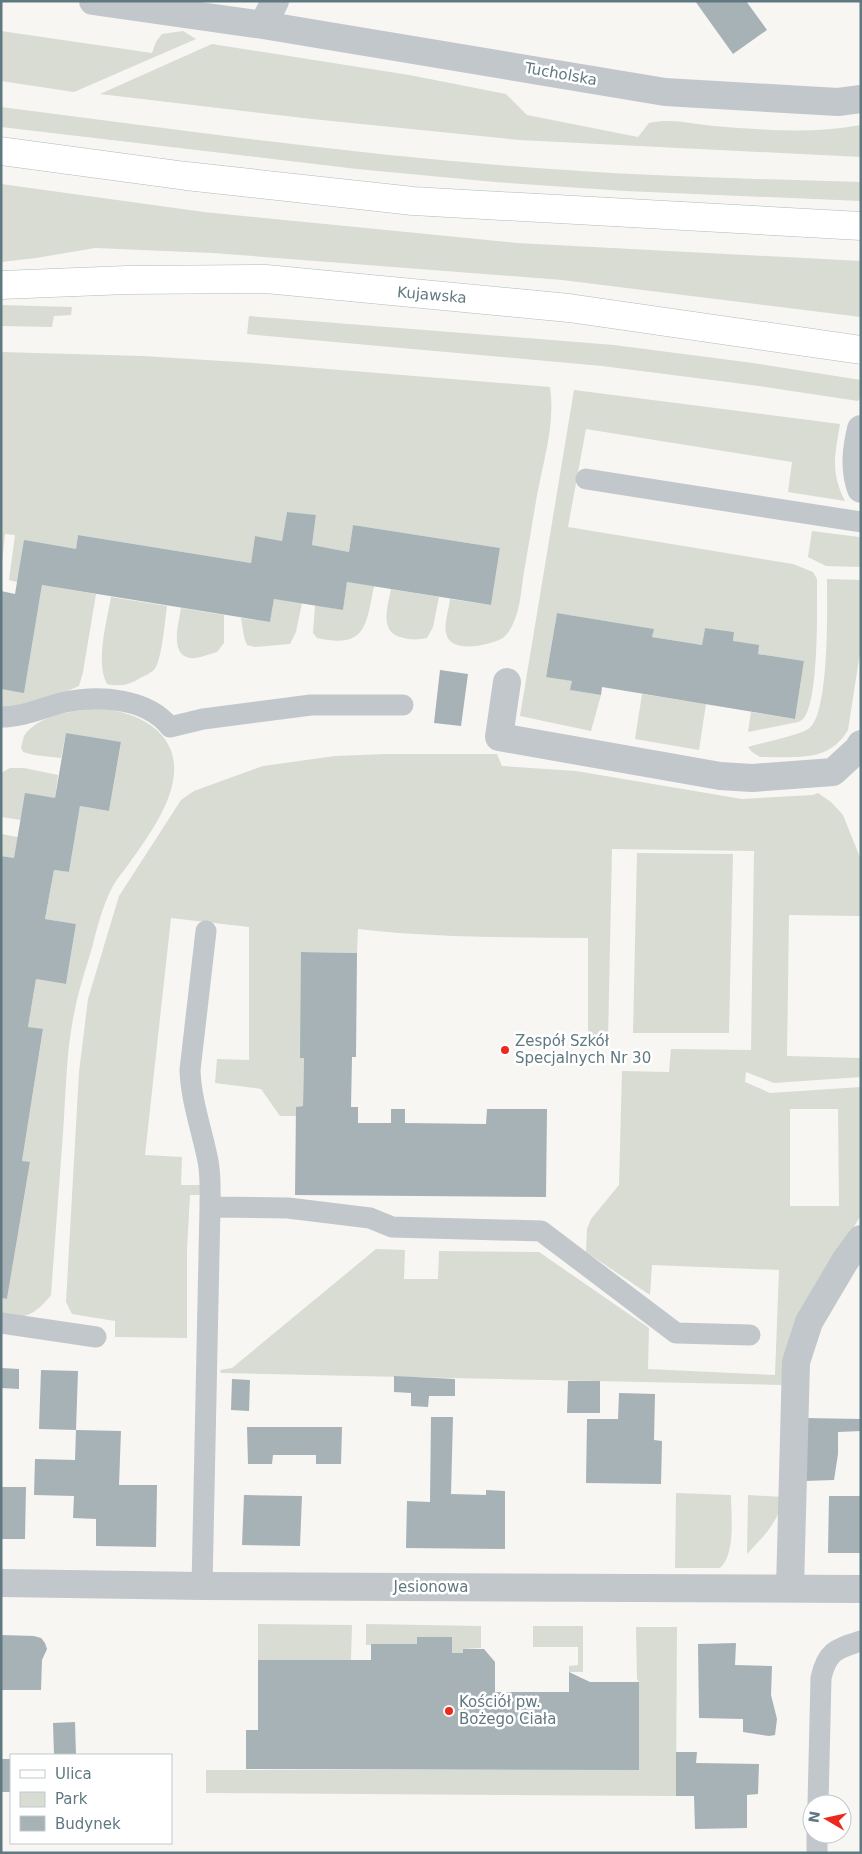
<svg xmlns="http://www.w3.org/2000/svg" width="862" height="1854" font-family="'DejaVu Sans',sans-serif">
	<style>
		.green { fill: #d8dcd2; fill-rule: evenodd }
		.building { fill: #a6b2b6 }
		.lines { fill: none; stroke-linecap: round; stroke-linejoin: round }
		.secondary-casing { stroke: #b1babd; stroke-width: 29 }
		.service { stroke: #c1c7ca; stroke-width: 21 }
		.minor { stroke: #c1c7ca; stroke-width: 28 }
		.secondary { stroke: #fff; stroke-width: 28 }
		.poi-dot { fill: #eb291f; stroke: #fff; stroke-width: 2 }
		.labels { text-anchor: middle; dominant-baseline: central; stroke-width: 5; stroke-linejoin: round; paint-order: stroke }
		.street-label { font-size: 15px; fill: #607880; stroke: #fff }
		.poi-label { font-size: 15px; fill: #607880; stroke: #fff; text-anchor: start }
	</style>
	<rect width="100%" height="100%" fill="#f7f6f3"/>
	<!-- green -->
	<path class="green" d="M1 31 152 53 156 42 162 34 183 31 196 39 74 92 1 81Z
		M212 44 409 75 506 94 527 115 638 137 649 123C673 118 690 124 714 126 762 130 813 134 861 125V157L519 140 312 119 100 94Z
		M1 107C189 131 377 158 566 170 664 177 763 179 861 182V201L625 191 495 182 357 169 1 127Z
		M1 184 204 212 517 243 861 261V317L562 280 213 253 95 248 36 258 1 262Z
		M1 305 72 307 71 315 54 316 52 327 1 326Z
		M249 316 614 345 753 363 861 380V397L858 401 759 386 602 366 247 334Z
		M1 352 143 356 254 363 550 387C556 427 541 467 535 507 531 531 527 555 523 578 521 595 519 612 512 626 510 630 506 636 503 638 490 645 450 655 446 633 444 623 449 609 450 599L491 605 500 548 353 525 349 552 312 545 316 516 287 512 282 541 255 536 251 563 78 535 76 549 17 582 9 580 15 535 5 534 1 573Z
		M574 390 840 424C835 455 830 471 845 501L788 492 792 462 586 429 568 527 793 564 813 572 817 579C817 607 819 698 804 718 802 720 800 721 798 722L748 732 751 712 795 719 804 661 758 654 733 641 734 632 705 628 702 645 652 637 653 629 557 613 546 676 572 681 571 690 601 695 591 731 520 716Z
		M812 531 859 537 861 539V567L826 566 808 557Z
		M827 579 861 580V646L848 730C828 764 794 756 760 757L752 752 748 747C763 742 795 737 808 729 830 717 827 605 827 579Z
		M347 582 374 586C366 626 366 649 317 638L313 633 315 605 343 610Z
		M42 585 96 594 83 672 79 686C54 697 28 703 1 709V689L24 692Z
		M391 589 439 597 433 627 427 638C418 640 409 640 400 637 379 631 388 605 391 589Z
		M111 597 167 606C165 619 162 661 154 670 150 673 145 676 140 678 130 685 119 687 107 684 95 662 107 621 111 597Z
		M274 599 302 603 296 632 290 644 255 647 247 645 244 637 241 618 270 622Z
		M181 608 224 615V643L217 652C210 654 197 659 190 658 169 655 179 622 181 608Z
		M642 694 706 704 699 750 635 739Z
		M96 708C129 710 171 726 174 764 177 799 147 838 128 865 122 873 115 881 111 890 102 908 97 928 92 948 86 968 79 989 75 1009 66 1049 66 1093 63 1133 59 1187 55 1241 51 1295 35 1315 26 1319 1 1316V1298L7 1299 30 1163 22 1161 43 1030 28 1027 36 979 66 984 76 924 45 919 54 870 69 872 80 806 109 811 121 743 66 733 61 758 34 755 23 752 21 747C22 744 23 739 24 736 37 715 74 711 96 708Z
		M386 754H497L502 766 576 771 742 799 813 795 818 793 831 802 843 815 861 860V916L789 915 787 1056 861 1058V1077L774 1083 746 1072 745 1082 770 1093 861 1087V1215L796 1324 782 1385 221 1373 220 1370 232 1368 376 1249 405 1250 404 1279H438L439 1251 539 1252 649 1328 648 1369 775 1375 779 1270 652 1265 650 1295 586 1252 587 1229 591 1219 619 1185 622 1071 669 1072 671 1049 751 1050 754 851 612 849 608 1041H588V938C511 937 434 938 358 929L357 953 301 952 304 1058 303 1106 296 1107V1116H280L261 1089 215 1083 217 1059 249 1060V927L171 918 145 1155 182 1157 181 1185H203V1195H190L187 1249V1338L115 1337V1321L72 1314 66 1302 79 1072 88 999 119 896 181 800 194 791 263 766 335 756ZM790 1109H838L839 1206H790Z
		M10 768H24L58 775 55 798 21 820 1 817V773Z
		M1 834 18 837 14 858 1 856Z
		M637 853 733 854 729 1033H633Z
		M676 1493 731 1495C731 1515 736 1554 720 1568H675Z
		M748 1495 783 1497C779 1522 764 1536 747 1554Z
		M258 1624 352 1625 351 1660H258Z
		M366 1624 481 1626V1648L463 1649V1653H452L451 1637H417V1644L366 1645Z
		M533 1626H583V1672H569V1666L578 1665V1647H533Z
		M636 1627H677L676 1796 206 1793V1770H639V1682L637 1679Z"/>
	<!-- building -->
	<path class="building" d="M695 1H746L767 30 733 54Z
		M287 512 316 515 312 545 349 552 353 525 500 548 491 605 347 582 343 610 274 599 270 622 42 585 24 693 1 689V591L15 594 24 540 76 549 78 535 251 563 255 536 282 541Z
		M557 613 654 629 652 637 702 645 705 628 734 632 733 641 759 645 758 654 804 661 795 719 602 687 601 695 570 690 572 681 546 677Z
		M440 670 468 674 461 726 434 723Z
		M66 733 121 742 109 811 80 806 69 872 54 870 45 919 76 924 66 984 36 979 28 1027 43 1029 22 1161 30 1162 7 1299 1 1298V856L14 858 25 793 55 798Z
		M301 952 357 953 356 1057H352L351 1107H358V1123H391V1109H405V1123L486 1124 487 1109H547L546 1197 295 1195 296 1107 303 1106 304 1058H300Z
		M1 1368 19 1369V1389L1 1388Z
		M41 1370 78 1371 76 1430 39 1429Z
		M394 1376 455 1379V1396H429L428 1407 411 1406V1393L394 1392Z
		M232 1379 250 1380 249 1411 231 1410Z
		M568 1381H600V1413H567Z
		M619 1393 655 1394 654 1440 662 1441 661 1484 586 1483 587 1419H618Z
		M431 1417H453L451 1494 486 1495V1490L505 1491V1549L406 1548 407 1501 430 1502Z
		M805 1418 861 1419V1431L838 1432V1454L834 1480 804 1481Z
		M247 1427H342L341 1464H316V1455H273L272 1464H248Z
		M76 1430 121 1431 119 1485H157L156 1547 96 1546V1519L73 1518 74 1496 34 1495 35 1459 75 1460Z
		M1 1487H26L25 1539H1Z
		M244 1495 302 1496 300 1546 242 1545Z
		M829 1496H861V1553H828Z
		M1 1635 34 1636 41 1638 45 1643 47 1649 42 1660 41 1690H1Z
		M417 1637H452V1653H463V1649H484L495 1662V1692H569V1672L590 1682H639V1770L246 1769V1730H258V1660H371V1644H417Z
		M736 1643 735 1665 772 1666 771 1695 777 1719 775 1735 769 1736 743 1732V1719L699 1718 698 1644Z
		M75 1722 76 1755H54L53 1723Z
		M676 1752H697L696 1763 759 1764 758 1794 747 1795V1828L695 1829 694 1796H676Z
		M1 1759H11V1792H1Z"/>
	<g class="lines">
		<defs>
			<path id="secondary" d="M1 151 186 176 413 201 861 226
				M1 285 127 280 266 279 569 308 861 350"/>
		</defs>
		<!-- secondary casing -->
		<use href="#secondary" class="secondary-casing"/>
		<!-- service -->
		<path class="service" d="M586 479 861 522
			M1 717C24 717 44 707 65 702 99 695 147 698 170 727L203 719 311 705H403
			M206 931 190 1070C191 1101 202 1130 208 1161 211 1176 210 1192 210 1207
			M1 1323 96 1337
			M202 1586 210 1207 288 1208 370 1218 392 1227 541 1231 676 1333 750 1335
			M818 1804 821 1678C827 1651 836 1649 861 1641
			M817 1853V1834"/>
		<!-- minor -->
		<path class="minor" d="M93 1 263 25 665 92 838 102 861 99
			M263 25 275 1
			M861 429C856 450 854 469 861 489
			M507 682 499 737 720 776 752 778 833 772 858 749 861 744
			M1 1583 202 1586 861 1589
			M790 1588 796 1362 809 1322 845 1261 861 1239"/>
		<!-- secondary -->
		<use href="#secondary" class="secondary"/>
	</g>
	<!-- markers -->
	<g class="poi-dot">
		<circle cx="505" cy="1050" r="5"/>
		<circle cx="449" cy="1711" r="5"/>
	</g>
	<g class="labels">
		<!-- street labels -->
		<g class="street-label">
			<text transform="translate(561 74) rotate(10)">Tucholska</text>
			<text transform="translate(432 295) rotate(5)">Kujawska</text>
			<text x="431" y="1587">Jesionowa</text>
		</g>
		<!-- poi labels -->
		<g class="poi-label">
			<text x="515" y="1041">Zespół Szkół<tspan x="515" dy="17">Specjalnych Nr 30</tspan></text>
			<text x="459" y="1702">Kościół pw.<tspan x="459" dy="17">Bożego Ciała</tspan></text>
		</g>
	</g>
	<!-- border -->
	<rect width="862" height="1854" fill="none" stroke="#607880" stroke-width="5"/>
	<!-- legend -->
	<rect x="10" y="1754" width="162" height="90" fill="#ffffff" stroke="#bfc9cc"/>
	<rect x="20" y="1770" width="25" height="8" fill="#ffffff" stroke="#bfc9cc"/>
	<text x="55" y="1779" font-size="15" fill="#607880">Ulica</text>
	<rect x="20" y="1792" width="25" height="15" fill="#d8dcd2" stroke="#bfc9cc"/>
	<text x="55" y="1804" font-size="15" fill="#607880">Park</text>
	<rect x="20" y="1816" width="25" height="15" fill="#a6b2b6" stroke="#bfc9cc"/>
	<text x="55" y="1829" font-size="15" fill="#607880">Budynek</text>
	<!-- north arrow -->
	<g transform="translate(827 1819) rotate(279)"><circle r="24" fill="#ffffff" stroke="#bfc9cc"/>
	<path d="M0-4L9 19L0 12L-9 19Z" fill="#eb291f"/>
	<text y="-8" font-size="14" font-weight="bold" text-anchor="middle" fill="#607880">N</text>
	</g>
</svg>
